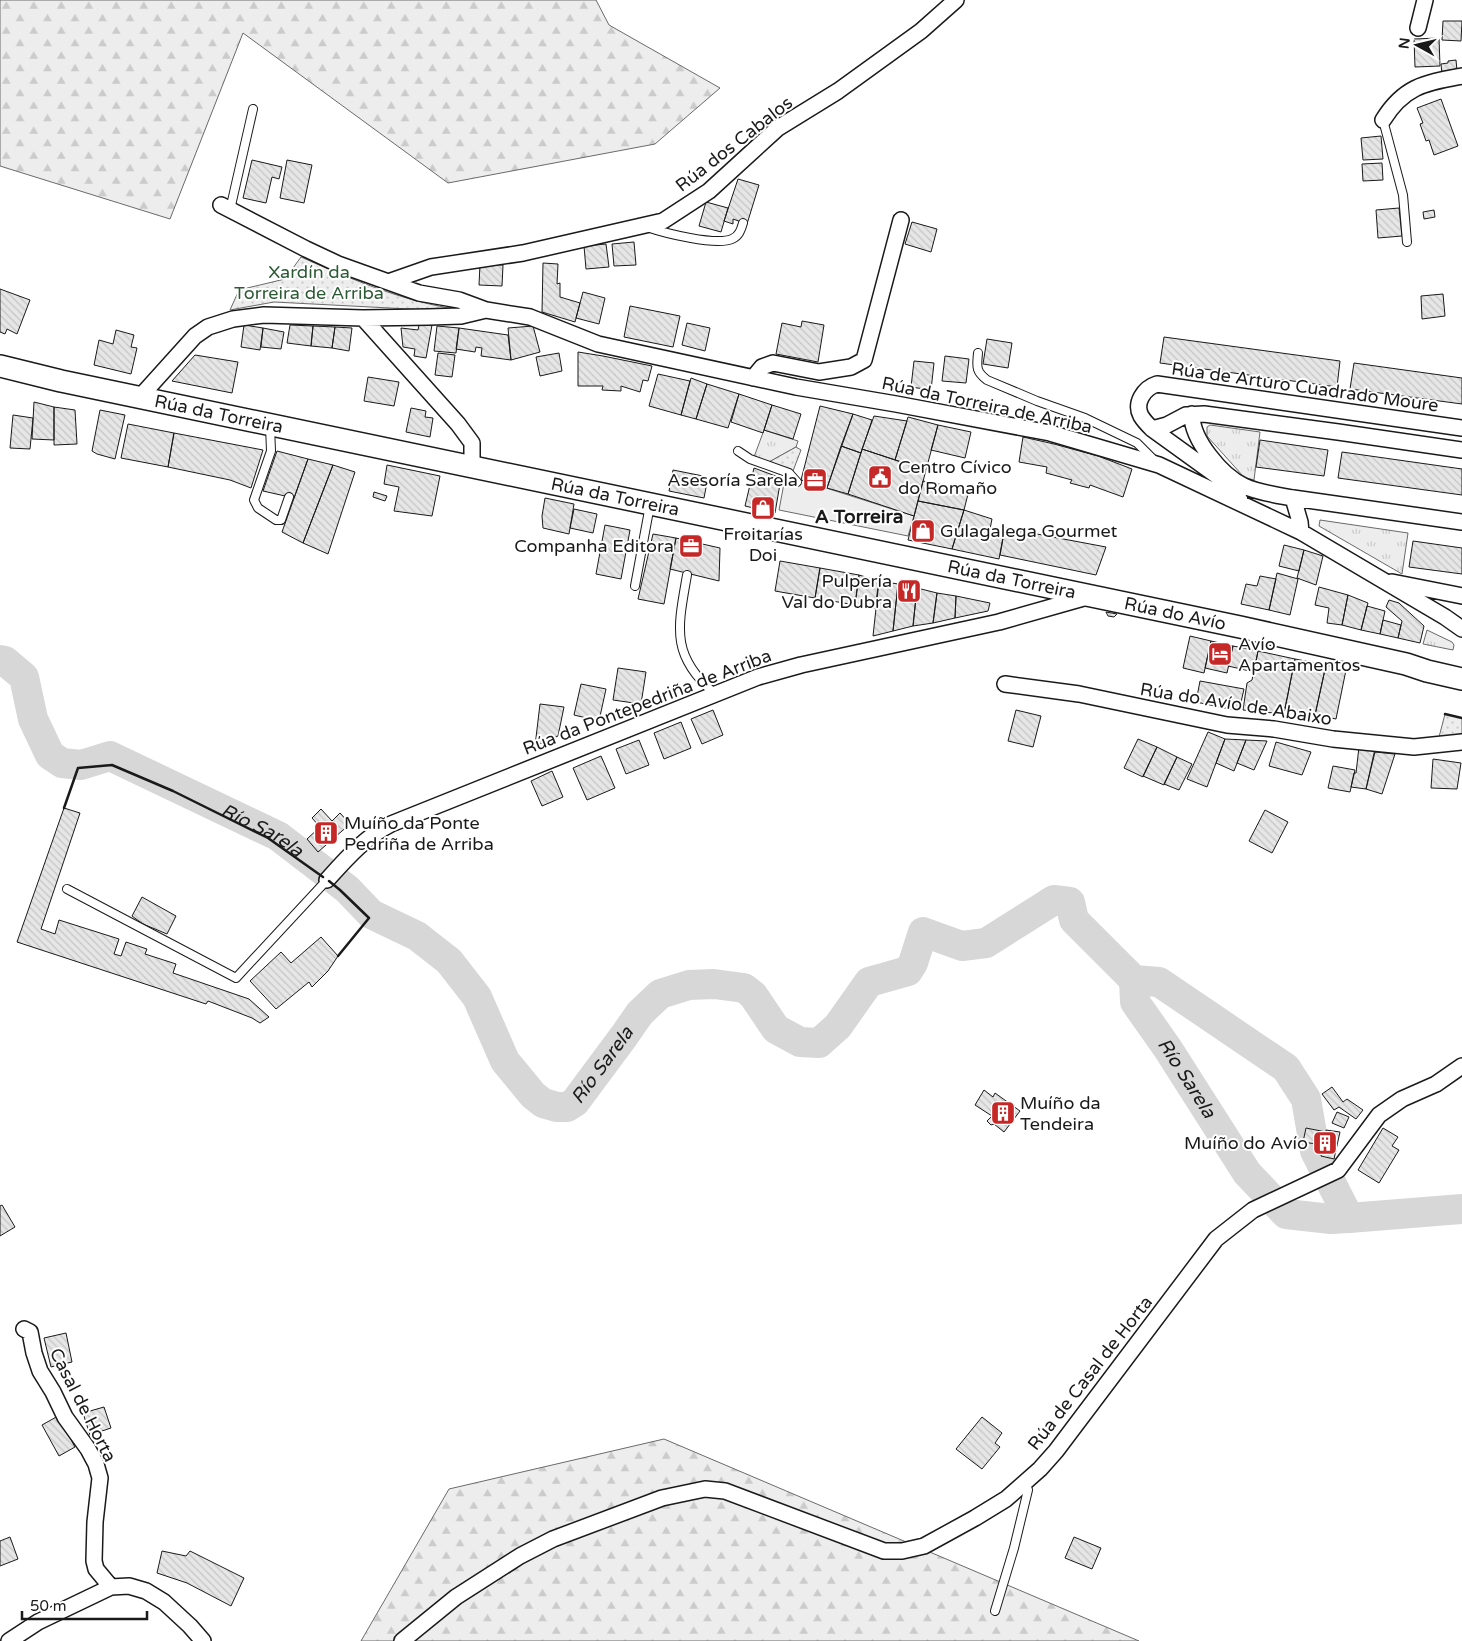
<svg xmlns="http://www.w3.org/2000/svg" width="1462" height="1641" font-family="'Varela Round',sans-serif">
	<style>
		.grass { fill: url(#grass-tufts); stroke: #6a6a6a }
		.forest { fill: url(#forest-firs); stroke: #6a6a6a }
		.park { fill: url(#park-dots); stroke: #6a6a6a }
		.built { fill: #ededed; stroke: #6a6a6a }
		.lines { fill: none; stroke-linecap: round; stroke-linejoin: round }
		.river { stroke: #d7d7d7; stroke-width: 30 }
		.building { fill: url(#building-back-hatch); stroke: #1a1a1a }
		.service-casing { stroke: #1a1a1a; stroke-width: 10 }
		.minor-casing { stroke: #1a1a1a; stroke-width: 18 }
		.secondary-casing { stroke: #1a1a1a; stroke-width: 24 }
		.service { stroke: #fff; stroke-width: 8 }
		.minor { stroke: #fff; stroke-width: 15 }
		.secondary { stroke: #fff; stroke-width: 21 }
		.wall { stroke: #1a1a1a; stroke-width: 2.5 }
		.labels { text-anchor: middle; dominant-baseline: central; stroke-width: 4; stroke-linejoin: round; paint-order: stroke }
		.street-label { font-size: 18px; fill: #1a1a1a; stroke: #fff }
		.park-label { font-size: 18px; fill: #2b5a34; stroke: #fff }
		.poi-label { font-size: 18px; fill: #1a1a1a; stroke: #fff; text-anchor: start }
		.neighbourhood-label { font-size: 19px; font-weight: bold; fill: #1a1a1a; stroke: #fff }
		.water-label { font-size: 19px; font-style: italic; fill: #1a1a1a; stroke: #fff }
	</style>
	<defs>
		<pattern id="grass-tufts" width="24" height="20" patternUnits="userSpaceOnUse" patternTransform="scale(1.25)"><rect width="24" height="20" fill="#ededed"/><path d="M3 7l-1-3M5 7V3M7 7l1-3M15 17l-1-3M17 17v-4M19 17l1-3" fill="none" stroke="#cbcbcb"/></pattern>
		<pattern id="forest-firs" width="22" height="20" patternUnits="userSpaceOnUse" patternTransform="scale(1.25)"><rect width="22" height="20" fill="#ededed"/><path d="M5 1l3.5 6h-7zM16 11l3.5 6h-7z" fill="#cbcbcb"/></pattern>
		<pattern id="park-dots" width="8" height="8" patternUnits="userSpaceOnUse" patternTransform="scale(1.25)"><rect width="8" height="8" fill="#ededed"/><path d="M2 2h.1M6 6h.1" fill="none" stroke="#cbcbcb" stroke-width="1.8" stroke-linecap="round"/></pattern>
		<pattern id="building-back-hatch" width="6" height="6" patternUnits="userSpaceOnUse" patternTransform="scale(1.25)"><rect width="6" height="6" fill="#e6e6e6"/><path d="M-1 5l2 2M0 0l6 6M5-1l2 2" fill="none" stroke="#c5c5c5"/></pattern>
	</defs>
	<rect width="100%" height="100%" fill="#fff"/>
	<!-- grass -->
	<path class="grass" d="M1210 425 1260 432 1254 480 1246 478 1242 475 1207 436V427Z
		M764 430 798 441 796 447 769 462 754 457Z
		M1320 520 1408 533 1402 574 1319 526Z
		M1427 630 1452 642 1454 645 1453 650 1423 644Z"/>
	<!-- forest -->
	<path class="forest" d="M0 0H596L609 25 720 88 655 144 448 183 243 33 170 219 0 166Z
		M664 1439 1139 1641H361L449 1489Z"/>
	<!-- park -->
	<path class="park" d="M301 257C349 278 397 299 449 308L448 311 274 302 230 310 239 290 285 279Z
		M796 447 801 450 793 471 769 462Z
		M1445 714 1462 718V734L1439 737Z"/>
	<!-- built -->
	<path class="built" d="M785 478 801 480 914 516 908 536 779 510Z"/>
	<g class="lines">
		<!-- river -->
		<g class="river">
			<path id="s1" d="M0 660 5 661 24 677 33 719 50 755 62 763 81 765 110 756 278 836 347 889 371 914 417 936 449 961 477 997 505 1061 533 1095 543 1103 557 1107H567L575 1102 624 1036 640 1013 660 994 689 985 714 984 744 988 753 995 776 1029 800 1042 819 1043 838 1026 869 982 908 971 913 963 923 932 962 946 986 943 1054 900 1070 902 1074 920 1134 980 1159 982 1286 1068 1306 1099 1315 1151 1349 1218 1462 1209"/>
			<path id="s2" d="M1134 980 1135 1002 1168 1049 1247 1173 1286 1214 1331 1219 1349 1218"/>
		</g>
	</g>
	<!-- building -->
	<path class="building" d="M1443 21H1462L1461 41 1442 40Z
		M1439 38 1440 66 1415 67 1414 39Z
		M1456 60 1457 71 1442 74 1441 64 1448 63V61Z
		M1441 99 1458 146 1434 155 1429 140 1426 141 1420 124 1423 123 1417 108Z
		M1381 136 1383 159 1363 160 1361 138Z
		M252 160 282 167 279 179 272 177 266 203 243 198Z
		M287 160 312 165 304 203 280 198Z
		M1382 163 1383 180 1363 181 1362 164Z
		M738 179 759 185 747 224 733 219V224L724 221Z
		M706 202 728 208 721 232 699 226Z
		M1399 208 1402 236 1378 238 1376 210Z
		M1434 210 1435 217 1424 219 1423 212Z
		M912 222 937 229 931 252 905 244Z
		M634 242 636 265 614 266 612 244Z
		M606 244 609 267 586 269 584 246Z
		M543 263 558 264 557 284 560 283V297L580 303 575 322 542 312Z
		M480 264 503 265 502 286 479 285Z
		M0 289 30 300 17 334 7 329 5 334 0 332Z
		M583 292 605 298 599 324 576 318Z
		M1443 294 1445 316 1422 319 1421 296Z
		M630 306 680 316 673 347 624 337Z
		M802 321 824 325 818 362 776 354 782 323 801 327Z
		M687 323 710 328 705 351 682 345Z
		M244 325 263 328 260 350 241 347Z
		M290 325 313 326 311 346 287 343Z
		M419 325H432L426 358 414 356 415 349 403 347 401 328 418 330Z
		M313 326 335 327 332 348 311 346Z
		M437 326 459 328 456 353 434 351Z
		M533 326 540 352 511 360 508 328Z
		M335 327 352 328 349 351 332 348Z
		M263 328 284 332 281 349 261 347Z
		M459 328 508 335 511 360 481 356 482 348 476 347 475 352 456 349Z
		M116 330 134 335 131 347 137 348 131 374 94 365 99 340 113 344Z
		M1164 337 1340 361 1337 387 1160 363Z
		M987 339 1012 343 1008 368 983 364Z
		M578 352 603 356 652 366 648 381 643 380 640 392 621 386V391L602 390 603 386H578Z
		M438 353 455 355 452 377 435 375Z
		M559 353 562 371 540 376 536 357Z
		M195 355 238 362 232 393 172 381Z
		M945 356 969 359 966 383 942 381Z
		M914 361 934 363 931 390 911 387Z
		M1354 363 1462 378V404L1350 389Z
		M658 374 690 381 681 415 649 406Z
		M368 377 399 382 394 406 364 401Z
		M691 378 707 384 696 419 681 415Z
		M707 384 739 394 728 428 696 419Z
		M739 394 772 405 763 433 731 422Z
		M34 402 54 407V440L32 439Z
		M772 405 801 414 793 439 764 430Z
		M820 406 853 414 827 488 801 480Z
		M54 407 75 410 77 444 54 445Z
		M411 408 426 411 425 417 433 418 430 437 406 432Z
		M100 410 125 415 115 459 97 454 92 451Z
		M853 414 872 420 861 453 841 446Z
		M13 415 33 418 30 449 10 448Z
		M874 416 907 421 895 460 862 449Z
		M908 417 938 425 926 470 895 460Z
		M128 424 174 433 168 467 121 458Z
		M938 425 971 432 965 458 931 450Z
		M174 433 263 450 251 488 230 480 168 467Z
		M1023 437 1054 444 1098 456 1132 469 1123 497 1090 485 1089 488 1070 483 1072 480 1046 473 1047 467 1019 462Z
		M1260 440 1328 450 1324 476 1256 467Z
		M841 446 861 453 848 494 827 488Z
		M862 449 926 470 914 516 848 494Z
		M277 451 308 459 294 498 263 491Z
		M1342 452 1462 469V495L1338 478Z
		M308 459 333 465 303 543 282 532Z
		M333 465 355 472 328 554 303 543Z
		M387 465 440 476 432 516 394 511 399 487 384 484Z
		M754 468 781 478 775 513 745 506Z
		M673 470 708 477 704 498 669 491Z
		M923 481 969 490 964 510 918 501Z
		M374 492 387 496 385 501 373 497Z
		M545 498 574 504 569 534 543 528 542 516Z
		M918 501 964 510 952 549 908 540Z
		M574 509 597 514 593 533 570 528Z
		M964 510 992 519 989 534 1003 537 999 559 952 549Z
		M605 525 630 530 621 579 596 574Z
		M1005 528 1106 547 1096 575 1000 555Z
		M653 534 676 538 664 604 638 599Z
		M676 538 720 548 719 581 670 569Z
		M1413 541 1462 548V574L1409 567Z
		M1284 545 1304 550 1299 571 1279 566Z
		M1304 550 1323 556 1316 585 1297 578Z
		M780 561 820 568 815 598 775 591Z
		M820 568 859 575 855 605 815 598Z
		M1277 573 1298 579 1290 615 1269 610Z
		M859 575 879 581 875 608 855 605Z
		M1260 576 1276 579 1269 610 1241 604 1246 584 1257 586Z
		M879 581 898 584 893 631 873 636Z
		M898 584 917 588 913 626 893 631Z
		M1319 587 1348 595 1342 625 1327 623 1329 608 1315 605Z
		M917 588 937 593 933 623 913 626Z
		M937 593 956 596 955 618 933 623Z
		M1348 595 1368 603 1361 630 1342 625Z
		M956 596 990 603 988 611 955 618Z
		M1389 600 1399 603 1424 626 1420 643 1398 638 1402 621 1386 607Z
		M1367 606 1385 611 1380 634 1361 630Z
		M1106 612 1117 614 1114 617 1108 616Z
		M1383 620 1401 625 1398 638 1380 634Z
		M1190 636 1211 641 1204 673 1183 668Z
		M1211 641 1233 646 1227 673 1205 668Z
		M1233 646 1258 651 1254 672 1228 666Z
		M1258 651 1295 659 1284 714 1243 710 1247 683 1252 680Z
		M1295 659 1326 665 1315 715 1285 708Z
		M1326 665 1346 670 1336 719 1315 715Z
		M618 668 646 672 641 704 613 700Z
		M1200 681 1244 689 1239 711 1196 702Z
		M581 684 606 689 599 721 574 715Z
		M540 704 564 707 558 736 535 746Z
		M713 710 723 735 702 744 691 719Z
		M1016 710 1041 716 1033 747 1008 741Z
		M681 722 691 748 664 759 654 733Z
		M1208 732 1225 739 1207 787 1187 779Z
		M1138 739 1157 747 1143 777 1124 768Z
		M1225 739 1246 740 1234 771 1216 763Z
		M639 740 649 765 626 774 616 749Z
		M1246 740 1267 741 1254 770 1237 763Z
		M1276 742 1311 752 1302 775 1269 766Z
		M1157 747 1177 757 1164 785 1143 776Z
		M1359 747 1375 749 1366 789 1351 787 1354 773H1356Z
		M1375 752 1395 754 1382 794 1366 789Z
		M601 756 615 788 587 800 573 768Z
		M1177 757 1192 764 1179 790 1164 784Z
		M1433 759 1461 763 1457 789 1431 788Z
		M1333 766 1355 770 1350 792 1328 788Z
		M552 771 563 797 542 806 531 781Z
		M64 808 80 813 41 929 55 934 59 920 119 939 114 954 121 956 126 942 147 949 145 954 176 964 173 973 249 999 269 1017 260 1023 252 1018 208 1001 206 1004 17 942Z
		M321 809 332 821 340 813 350 824 318 852 307 839 320 827 312 818Z
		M1265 810 1288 822 1272 853 1249 841Z
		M142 897 176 916 167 934 143 924 132 916Z
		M321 937 338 956 328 971 312 987 309 982 276 1009 250 981 281 952 291 963Z
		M1332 1087 1343 1102 1347 1099 1363 1110 1356 1119 1339 1107 1334 1110 1322 1094Z
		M984 1090 993 1097 995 1093 1020 1111 1004 1132 994 1124 991 1125 987 1121 992 1116 975 1105Z
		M1337 1112 1349 1117 1344 1128 1332 1123Z
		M1306 1128 1326 1132V1130L1340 1132 1334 1159 1321 1156 1323 1145 1303 1142Z
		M1383 1128 1398 1137 1392 1146 1399 1150 1379 1183 1358 1170Z
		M2 1205 15 1227 0 1236V1206Z
		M66 1333 72 1362 51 1367 44 1338Z
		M104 1407 111 1428 90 1435 83 1413Z
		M58 1416 75 1447 59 1456 42 1425Z
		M982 1417 1002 1433 995 1443 1000 1447 982 1469 956 1449Z
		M10 1537 18 1559 0 1566V1541Z
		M1074 1537 1101 1548 1092 1569 1065 1558Z
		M162 1551 186 1556 190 1551 244 1578 231 1606 187 1583 157 1573Z"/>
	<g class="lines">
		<defs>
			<path id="service" d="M1383 120 1403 195 1407 242
				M230 210 253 109
				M647 227C664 233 716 246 732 239 739 236 741 230 743 223
				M978 353C977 366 975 371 987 380L1037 401 1085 418 1137 443 1154 460
				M270 426 271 451 254 500 258 508 276 520H281L289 497
				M738 451 750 459 789 473 797 482
				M687 575C678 627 670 655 714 693
				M635 586 650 505
				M67 889 236 978 327 880
				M995 1611 1014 1548 1028 1490 1025 1482"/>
			<path id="minor" d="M1418 28 1425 0
				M1383 120C1404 86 1425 83 1462 76
				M221 205 306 249 338 264 419 293 459 300 486 310
				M391 281 431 267 523 253 663 221 709 191 778 128 838 91 921 31 956 0
				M363 318 458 424 472 443V467
				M753 378 762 367 773 363 819 372 851 367 864 360 901 220
				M140 397 195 336 208 327 233 319 264 315 363 318 429 317 461 316 486 310 530 317 598 344 796 387 896 404 1050 433 1159 465 1301 532 1445 617 1462 629
				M1192 414C1191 439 1222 476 1244 486 1259 493 1277 495 1293 498L1462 522
				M1152 429 1167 425 1186 415 1204 414 1338 432 1462 450
				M1293 498 1300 522 1301 532
				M1240 500 1224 481 1152 429C1148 425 1144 421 1141 416 1134 403 1144 388 1157 384L1462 428
				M1392 582 1462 596
				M1005 684 1079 694 1227 725 1274 729 1333 739 1414 747 1462 742
				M327 880C346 859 365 837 391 824L758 677 801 665 999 622 1087 597
				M24 1329 30 1332 34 1353 40 1371 53 1392 65 1417 88 1449 96 1464 100 1478 95 1522 94 1561 96 1569 111 1587
				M9 1641 38 1622 111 1587 129 1586 146 1591 164 1602 190 1626 203 1641
				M402 1641 456 1597 520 1556 553 1539 662 1498 705 1489 725 1491 884 1551H902L924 1546 975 1518 1006 1499 1040 1469 1056 1451 1216 1239 1253 1210 1338 1170 1379 1115 1402 1099 1436 1084 1462 1066"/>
			<g id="secondary">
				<path id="s3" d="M0 366 61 381 1240 627 1406 664 1427 671 1462 679"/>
			</g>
		</defs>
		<!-- service casing -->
		<use href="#service" class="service-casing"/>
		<!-- minor casing -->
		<use href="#minor" class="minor-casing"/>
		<!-- secondary casing -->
		<use href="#secondary" class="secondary-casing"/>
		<!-- service -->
		<use href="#service" class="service"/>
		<!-- minor -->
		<use href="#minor" class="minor"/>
		<!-- secondary -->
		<use href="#secondary" class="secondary"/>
		<!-- wall -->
		<path class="wall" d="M1445 714 1462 718
			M64 808 78 768 112 765 173 791 268 838 323 877
			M329 881 340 890 369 918 338 956"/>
	</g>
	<!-- icons -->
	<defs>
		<symbol id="civic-square" viewBox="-11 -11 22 22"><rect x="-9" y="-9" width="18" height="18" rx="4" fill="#c62828" stroke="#fff"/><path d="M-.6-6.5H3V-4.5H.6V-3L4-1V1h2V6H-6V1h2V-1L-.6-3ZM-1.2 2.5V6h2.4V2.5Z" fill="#fff"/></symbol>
		<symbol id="office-square" viewBox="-11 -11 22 22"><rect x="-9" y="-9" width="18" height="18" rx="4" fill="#c62828" stroke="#fff"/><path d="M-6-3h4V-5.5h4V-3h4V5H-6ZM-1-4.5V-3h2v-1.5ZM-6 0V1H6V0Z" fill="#fff"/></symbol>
		<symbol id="shop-square" viewBox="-11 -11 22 22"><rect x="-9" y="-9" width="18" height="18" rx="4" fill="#c62828" stroke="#fff"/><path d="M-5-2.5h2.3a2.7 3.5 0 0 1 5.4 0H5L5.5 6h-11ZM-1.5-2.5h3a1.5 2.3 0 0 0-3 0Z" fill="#fff"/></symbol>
		<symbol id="restaurant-square" viewBox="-11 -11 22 22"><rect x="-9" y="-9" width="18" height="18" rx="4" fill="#c62828" stroke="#fff"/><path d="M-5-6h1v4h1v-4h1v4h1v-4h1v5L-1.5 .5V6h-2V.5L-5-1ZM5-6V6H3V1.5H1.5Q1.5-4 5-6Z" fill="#fff"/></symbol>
		<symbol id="hotel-square" viewBox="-11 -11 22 22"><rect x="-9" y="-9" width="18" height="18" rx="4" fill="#c62828" stroke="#fff"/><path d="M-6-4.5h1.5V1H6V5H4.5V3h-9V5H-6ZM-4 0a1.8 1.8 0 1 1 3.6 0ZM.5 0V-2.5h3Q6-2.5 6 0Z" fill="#fff"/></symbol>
		<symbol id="building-square" viewBox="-11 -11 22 22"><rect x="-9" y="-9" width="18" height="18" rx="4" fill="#c62828" stroke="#fff"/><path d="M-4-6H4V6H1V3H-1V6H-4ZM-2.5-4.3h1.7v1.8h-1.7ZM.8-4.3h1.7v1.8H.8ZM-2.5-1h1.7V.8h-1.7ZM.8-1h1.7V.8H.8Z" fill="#fff"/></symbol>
	</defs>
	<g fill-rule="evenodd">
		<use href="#civic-square" x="866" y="463" width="28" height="28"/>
		<use href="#office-square" x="801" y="466" width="28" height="28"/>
		<use href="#shop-square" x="749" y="494" width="28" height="28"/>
		<use href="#shop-square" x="909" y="517" width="28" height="28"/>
		<use href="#office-square" x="677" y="532" width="28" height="28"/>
		<use href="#restaurant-square" x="895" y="577" width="28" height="28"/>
		<use href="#hotel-square" x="1206" y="640" width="28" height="28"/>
		<use href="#building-square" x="312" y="819" width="28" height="28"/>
		<use href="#building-square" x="989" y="1099" width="28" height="28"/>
		<use href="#building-square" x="1311" y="1129" width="28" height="28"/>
	</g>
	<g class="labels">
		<!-- street labels -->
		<g class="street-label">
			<text transform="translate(734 144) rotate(-38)">Rúa dos Cabalos</text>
			<text transform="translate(1305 387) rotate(8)">Rúa de Arturo Cuadrado Moure</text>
			<text transform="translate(987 405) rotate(12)">Rúa da Torreira de Arriba</text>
			<text stroke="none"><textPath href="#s3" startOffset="224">Rúa da Torreira</textPath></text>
			<text stroke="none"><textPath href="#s3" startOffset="629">Rúa da Torreira</textPath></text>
			<text stroke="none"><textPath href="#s3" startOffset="1034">Rúa da Torreira</textPath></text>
			<text stroke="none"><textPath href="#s3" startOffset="1201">Rúa do Avío</textPath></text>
			<text transform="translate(647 702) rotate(-21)">Rúa da Pontepedriña de Arriba</text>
			<text transform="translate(1236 704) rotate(9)">Rúa do Avío de Abaixo</text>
			<text transform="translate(1090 1373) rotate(-52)">Rúa de Casal de Horta</text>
			<text transform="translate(83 1405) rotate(63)">Casal de Horta</text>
		</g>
		<!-- park labels -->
		<g class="park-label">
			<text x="309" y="272">Xardín da<tspan x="309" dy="21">Torreira de Arriba</tspan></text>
		</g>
		<!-- poi labels -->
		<g class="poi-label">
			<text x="898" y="467">Centro Cívico<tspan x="898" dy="21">do Romaño</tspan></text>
			<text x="798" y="480" text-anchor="end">Asesoría Sarela</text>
			<text x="940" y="531">Gulagalega Gourmet</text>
			<text x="763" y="534" text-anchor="middle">Froitarías<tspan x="763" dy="21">Doi</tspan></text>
			<text x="674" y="546" text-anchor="end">Companha Editora</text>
			<text x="892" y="581" text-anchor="end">Pulpería<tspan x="892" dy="21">Val do Dubra</tspan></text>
			<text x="1238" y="644">Avío<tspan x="1238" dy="21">Apartamentos</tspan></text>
			<text x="344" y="823">Muíño da Ponte<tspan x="344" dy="21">Pedriña de Arriba</tspan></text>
			<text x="1020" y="1103">Muíño da<tspan x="1020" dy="21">Tendeira</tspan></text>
			<text x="1308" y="1143" text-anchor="end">Muíño do Avío</text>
		</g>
		<!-- neighbourhood labels -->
		<g class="neighbourhood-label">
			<text x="859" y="517">A Torreira</text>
		</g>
		<!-- water labels -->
		<g class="water-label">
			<text stroke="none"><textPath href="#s1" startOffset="346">Río Sarela</textPath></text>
			<text stroke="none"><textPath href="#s1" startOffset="828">Río Sarela</textPath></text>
			<text stroke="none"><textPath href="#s2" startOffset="114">Río Sarela</textPath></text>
		</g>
	</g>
	<!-- north arrow -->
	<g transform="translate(1417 45) rotate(278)" stroke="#ffffff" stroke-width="4" paint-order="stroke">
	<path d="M0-4L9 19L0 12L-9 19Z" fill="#1a1a1a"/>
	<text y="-8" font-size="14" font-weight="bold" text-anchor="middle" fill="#1a1a1a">N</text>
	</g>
	<!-- scale -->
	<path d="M22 1611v8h125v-8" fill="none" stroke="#1a1a1a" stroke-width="2.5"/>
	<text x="30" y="1611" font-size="15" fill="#1a1a1a" stroke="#ffffff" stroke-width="4" paint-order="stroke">50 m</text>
</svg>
